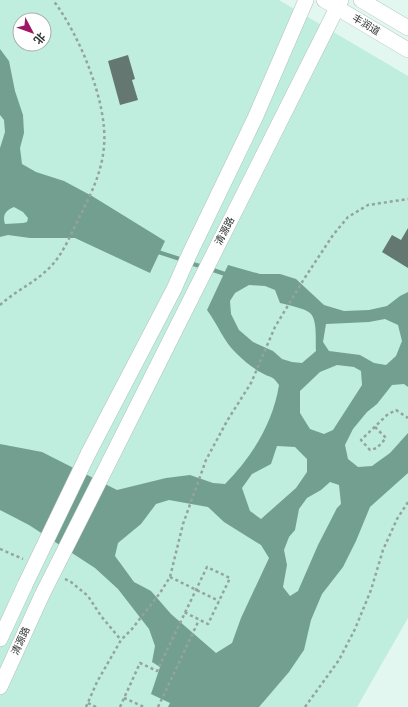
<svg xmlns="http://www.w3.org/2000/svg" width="408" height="707" font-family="Rubik,'Noto Sans SC',sans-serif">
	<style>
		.green { fill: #bfeede; fill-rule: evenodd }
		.water { fill: #729f90; fill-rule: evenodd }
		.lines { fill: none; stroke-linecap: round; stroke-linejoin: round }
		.stream { stroke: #729f90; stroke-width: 4 }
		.building { fill: #657771 }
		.secondary-casing { stroke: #aec2bb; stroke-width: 16 }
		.path { stroke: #94a39e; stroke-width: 2.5; stroke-dasharray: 3 3; stroke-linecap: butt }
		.secondary { stroke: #fff; stroke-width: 15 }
		.secondary-bridge-casing { stroke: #aec2bb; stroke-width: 16; stroke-linecap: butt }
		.secondary-bridge { stroke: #fff; stroke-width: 15 }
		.labels { text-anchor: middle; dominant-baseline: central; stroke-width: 4; stroke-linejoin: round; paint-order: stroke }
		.street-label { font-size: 10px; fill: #2d3532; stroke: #fefefe }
	</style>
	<rect width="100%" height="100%" fill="#e2f7ef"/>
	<!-- green -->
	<path class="green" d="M0 0H279L408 76V618L357 707H0ZM20 20H44V44H20Z"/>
	<!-- water -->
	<path class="water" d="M0 49 9 61 15 91 23 115 24 133 20 148 22 164 36 172 64 181 92 196 165 241 150 273 75 238H30L8 235 0 237V148L5 132 4 120 0 115ZM14 207 23 212 28 218 27 222 23 223 5 224C2 215 6 210 14 207Z
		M228 265 260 274H280L296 279 324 305 344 311 369 310 387 306 400 296 408 292V387L404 384 392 385 377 404 367 412 353 429 345 445 348 459 358 467 372 466 390 453 408 433V473L370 507 356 541 343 567 322 594 311 620 304 650 289 672 259 707H168L170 703 151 694 160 667 152 662 155 646 149 629 118 589 95 568 29 525 0 510V444L42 452 117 490 166 478 190 475 213 483 225 484C252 457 273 423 279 385 271 374 272 379 262 373 254 369 244 361 237 354 224 342 218 325 207 310ZM249 285 265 286 275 290 280 303C288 305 304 308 310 313 318 320 315 341 316 351L302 363 292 362 282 359 273 351 253 342 239 330 231 314 230 301 235 293ZM385 319 398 325 402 341 396 356 386 365 374 363 360 355 329 351 323 342 326 324 369 322ZM337 365 354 367 361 371 362 385 333 430 324 434 310 429 300 413V391L320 372ZM277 446 295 447 307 459V472L296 488 261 519 250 511 242 488 252 474 271 464ZM330 482 339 485 341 504 337 508 318 545 298 591 290 596 283 587 287 565 284 550 289 537 295 530 299 509 307 498 321 490ZM169 500 208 507 224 522 261 545 269 558 241 618 232 643 216 653 171 614 151 591 134 582 115 556 118 543 141 524 156 504Z"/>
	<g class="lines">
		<!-- stream -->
		<path class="stream" d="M155 251 183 260
			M189 263 204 267
			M210 269 228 275"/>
	</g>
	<!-- building -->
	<path class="building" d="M128 55 135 79 132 80 138 100 120 105 108 61Z
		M408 228V268L382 252 392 235 401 240Z"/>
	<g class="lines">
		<defs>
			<path id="secondary" d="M324 0 408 50
				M361 0 408 28
				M88 454 174 289 189 255 255 118 306 0
				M109 462 341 0
				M0 639 25 585
				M0 687 42 595"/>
		</defs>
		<!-- secondary casing -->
		<use href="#secondary" class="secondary-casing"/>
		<!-- path -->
		<path class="path" d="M0 305C14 292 32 284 46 271 62 257 69 238 78 220 90 196 102 173 104 146 108 103 79 34 53 0
			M375 427 386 438 377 448 370 450 361 440 387 415 396 410 408 418
			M0 549 23 559
			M170 577 219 601
			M65 579 71 582 88 596 101 616 121 640
			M124 698 144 707
			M88 703 96 707
			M86 707 97 682 121 640 132 629 160 593 170 577 183 524 206 460 227 421 251 383 275 327 304 279 333 235 348 217 368 205 408 199
			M120 707 140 663 157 671 207 567 230 578 208 624 184 612
			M158 707 199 620
			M305 707 339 660 355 629 371 590 383 550 397 519 408 502"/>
		<!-- secondary -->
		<use href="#secondary" class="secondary"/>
		<defs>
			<path id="secondary-bridge" d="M25 585 88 454
				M42 595 109 462"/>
		</defs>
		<!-- secondary-bridge casing -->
		<use href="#secondary-bridge" class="secondary-bridge-casing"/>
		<!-- secondary-bridge -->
		<use href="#secondary-bridge" class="secondary-bridge"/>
	</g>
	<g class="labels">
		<!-- street labels -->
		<g class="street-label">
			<text transform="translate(366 25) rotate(31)">丰润道</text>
			<text transform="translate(225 231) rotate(-63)">清源路</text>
			<text transform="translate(21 641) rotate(-65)">清源路</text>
		</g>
	</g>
	<!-- north arrow -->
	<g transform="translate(32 32) rotate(131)"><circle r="19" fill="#fefefe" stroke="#aaaeac"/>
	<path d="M0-3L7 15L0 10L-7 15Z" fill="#9e1664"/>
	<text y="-6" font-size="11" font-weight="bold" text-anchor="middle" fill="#2d3532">北</text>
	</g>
</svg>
